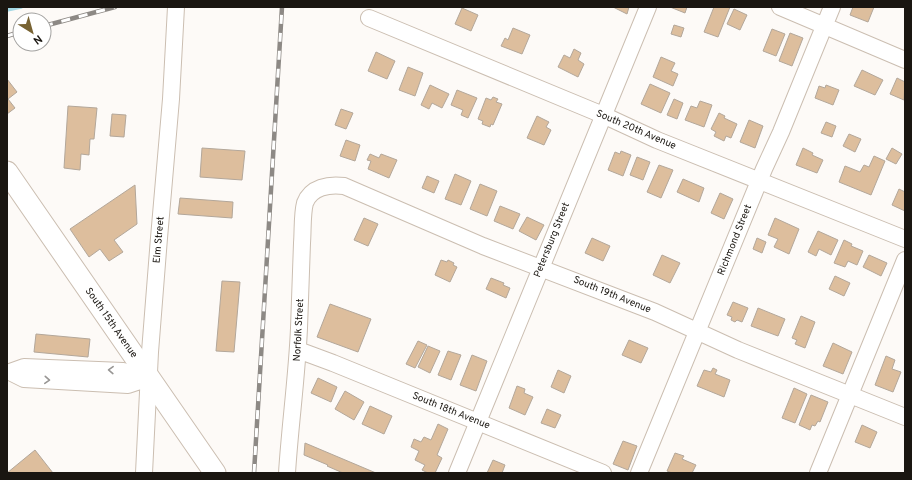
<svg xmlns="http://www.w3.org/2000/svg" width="912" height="480" font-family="Overpass,sans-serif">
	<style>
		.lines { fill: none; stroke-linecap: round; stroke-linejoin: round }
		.stream { stroke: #a3d7e4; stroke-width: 3.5 }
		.building { fill: #ddbe9d; stroke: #b3a79a }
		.minor-casing { stroke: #cbbeb1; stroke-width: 18 }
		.major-casing { stroke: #cbbeb1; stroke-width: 23 }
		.minor { stroke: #fff; stroke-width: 16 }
		.major { stroke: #fff; stroke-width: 21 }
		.rail-casing { stroke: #8d8985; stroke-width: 4.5 }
		.rail { stroke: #fff; stroke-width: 3; stroke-dasharray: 9; stroke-linecap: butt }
		.oneway { stroke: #989694 }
		.labels { text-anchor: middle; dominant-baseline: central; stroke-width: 4; stroke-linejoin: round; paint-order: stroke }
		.street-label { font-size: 10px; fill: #1a1611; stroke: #fff }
	</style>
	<rect width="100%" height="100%" fill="#fdfaf7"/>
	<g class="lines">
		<!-- stream -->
		<path class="stream" d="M7 10 21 7"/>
	</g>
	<!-- building -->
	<path class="building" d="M613 7H629L627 14Z
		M670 7H687L685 13Z
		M714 7H730L718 37 704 32Z
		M853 7H874L868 22 850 15Z
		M462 8 478 15 471 31 455 24Z
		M734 9 747 15 740 30 727 24Z
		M674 25 684 28 681 37 671 34Z
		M513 28 530 35 522 54 501 46 505 38 508 40Z
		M772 29 785 34 776 56 763 51Z
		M790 33 803 38 792 66 779 61Z
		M574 49 581 53 578 60 584 64 578 77 558 67 564 55 570 58Z
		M376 52 395 61 387 79 368 71Z
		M661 57 675 63 671 71 678 74 673 86 653 77Z
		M408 67 423 73 415 96 399 90Z
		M862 70 883 80 875 95 854 86Z
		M897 78 905 82 904 100 890 94Z
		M7 79 17 92 8 99 15 108 7 114Z
		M650 84 670 93 661 113 641 104Z
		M430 85 449 94 442 108 432 103 429 109 421 105Z
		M826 85 839 90 833 105 815 98 819 86 825 88Z
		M457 90 477 98 468 118 461 115 463 110 451 105Z
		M493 97 498 99 496 102 502 104 493 125 491 124 490 127 482 124 483 121 478 119 486 98 491 100Z
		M674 99 683 103 677 119 667 115Z
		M700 101 712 105 704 127 685 120 691 106 697 108Z
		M68 106 97 108 94 139H90L89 155 81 154 80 170 64 168Z
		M341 109 353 113 346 129 335 125Z
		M719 113 725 116 724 118 737 124 731 138 726 136 724 141 714 136 716 132 711 129Z
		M112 114 126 115 124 137 110 136Z
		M537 116 549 122 546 127 551 130 544 145 527 138Z
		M749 120 763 126 755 148 740 142Z
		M826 122 836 126 832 137 821 133Z
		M849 134 861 139 855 152 843 146Z
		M346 140 360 145 355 161 340 156Z
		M202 148 245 151 242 180 200 177Z
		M803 148 813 153 812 155 823 160 817 173 796 165Z
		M892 148 902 154 896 164 886 159Z
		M621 151 631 155 623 176 608 170 615 152 620 154Z
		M370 154 379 158 381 154 397 160 389 178 368 169 371 161 367 160Z
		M874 156 885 161 871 195 839 182 845 166 860 172 864 165 869 167Z
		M637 157 650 162 643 180 630 175Z
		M659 165 673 170 661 198 647 192Z
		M455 174 471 181 461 205 445 199Z
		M427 176 439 181 434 193 422 188Z
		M683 179 704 188 699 202 677 192Z
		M480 184 497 191 487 216 470 209Z
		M135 185 137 224 114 240 123 252 109 261 100 249 89 257 70 229Z
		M899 189 905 192V211L892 205Z
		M720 193 733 199 724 219 711 213Z
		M180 198 233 202 232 218 178 214Z
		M500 206 520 214 513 229 494 221Z
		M527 217 544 225 536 240 519 231Z
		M364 218 378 224 368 246 354 240Z
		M775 218 799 229 789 254 774 247 778 239 768 235Z
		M818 231 838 240 831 255 819 249 816 256 808 252Z
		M592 238 610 246 603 261 585 253Z
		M757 238 766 242 762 253 753 249Z
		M844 240 852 244 851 246 863 251 857 265 848 261 845 267 834 263Z
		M662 255 680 263 670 283 653 275Z
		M869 255 887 263 881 276 863 267Z
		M441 260 447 262 448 260 454 263 453 265 457 267 450 282 435 275Z
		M835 276 850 283 844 296 829 289Z
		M491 278 504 283 503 285 510 288 506 298 486 289Z
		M222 281 240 282 234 352 216 351Z
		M733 302 748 308 742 322 737 320 735 322 731 320 732 317 727 315Z
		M330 304 371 319 358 352 317 337Z
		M758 308 785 319 778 336 751 326Z
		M801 316 815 322 805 348 795 344 797 340 792 338Z
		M36 334 90 339 88 357 34 352Z
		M629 340 648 348 641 363 622 355Z
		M418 341 427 345 415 368 406 364Z
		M833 343 852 352 843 374 823 366Z
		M428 346 440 351 430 373 418 367Z
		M448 351 461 355 451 380 438 375Z
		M472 355 487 361 476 391 460 385Z
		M886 356 895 360 892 369 901 372 893 392 875 385Z
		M713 368 717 370 715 374 730 380 724 397 697 386 704 370 711 372Z
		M558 370 571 376 564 393 551 387Z
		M318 378 337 387 331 402 311 393Z
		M517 386 525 389 524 393 533 397 525 415 509 408Z
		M794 388 807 394 795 423 782 418Z
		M345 391 364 402 354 420 335 409Z
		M811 395 828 402 820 422 818 421 815 426 812 425 810 430 799 425Z
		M370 406 392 416 384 434 362 424Z
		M547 409 561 415 555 428 541 423Z
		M438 424 448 429 437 455 442 458 435 473H428L422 470 425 465 415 460 419 451 411 447 414 439 421 442 424 437 431 440Z
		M862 425 877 432 870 448 855 442Z
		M623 441 637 446 628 470 613 464Z
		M305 443 376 473H343L327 466 328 465 304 455Z
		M35 450 53 473H7Z
		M675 453 684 456 682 459 696 465 692 473H672L667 471Z
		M493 460 505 465 502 473H487Z"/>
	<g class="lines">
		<defs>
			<path id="minor" d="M780 7 905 60
				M369 18 603 115 657 140 905 239
				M298 350 333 363 603 473
				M10 372 24 379 128 385 149 378
				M10 372 24 367 123 371 149 378
				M144 473 150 352 159 238 171 99 176 7
				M287 473C290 425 297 376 299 328 300 299 301 271 302 243 303 231 302 214 305 203 311 187 329 184 344 186L483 246 655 312 738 350 905 417
				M457 473 648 7
				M639 473 764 169 781 132 832 7
				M818 473 905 260"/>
			<path id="major" d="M7 172 215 473"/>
		</defs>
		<!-- minor casing -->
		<use href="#minor" class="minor-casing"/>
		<!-- major casing -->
		<use href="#major" class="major-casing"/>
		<!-- minor -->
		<use href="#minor" class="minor"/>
		<!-- major -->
		<use href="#major" class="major"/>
		<defs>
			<path id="rail" d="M44 26 115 7
				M7 36 20 32
				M254 473 282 7"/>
		</defs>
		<!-- rail casing -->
		<use href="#rail" class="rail-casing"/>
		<!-- rail -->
		<use href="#rail" class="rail"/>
	</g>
	<!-- one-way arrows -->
	<defs><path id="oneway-chevron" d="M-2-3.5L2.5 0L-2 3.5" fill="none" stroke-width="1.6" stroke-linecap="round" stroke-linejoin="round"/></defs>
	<g class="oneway">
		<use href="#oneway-chevron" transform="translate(111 370) rotate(-178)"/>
		<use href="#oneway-chevron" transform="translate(47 380) rotate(4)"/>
	</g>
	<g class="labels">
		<!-- street labels -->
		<g class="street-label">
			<text transform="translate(636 130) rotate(23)">South 20th Avenue</text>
			<text transform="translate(159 240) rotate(-85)">Elm Street</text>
			<text transform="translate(552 240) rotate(-68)">Petersburg Street</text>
			<text transform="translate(735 240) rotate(-68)">Richmond Street</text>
			<text transform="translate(612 295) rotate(22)">South 19th Avenue</text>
			<text transform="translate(111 323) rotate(55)">South 15th Avenue</text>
			<text transform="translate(299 330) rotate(-87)">Norfolk Street</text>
			<text transform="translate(451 411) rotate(22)">South 18th Avenue</text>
		</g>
	</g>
	<!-- border -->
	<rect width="912" height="480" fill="none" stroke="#1a1611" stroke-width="16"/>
	<!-- north arrow -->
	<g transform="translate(32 32) rotate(143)"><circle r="19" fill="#ffffff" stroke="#a3a2a0"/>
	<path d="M0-3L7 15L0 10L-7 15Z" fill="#786333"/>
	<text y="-6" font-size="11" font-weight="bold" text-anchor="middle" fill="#1a1611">N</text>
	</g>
</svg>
